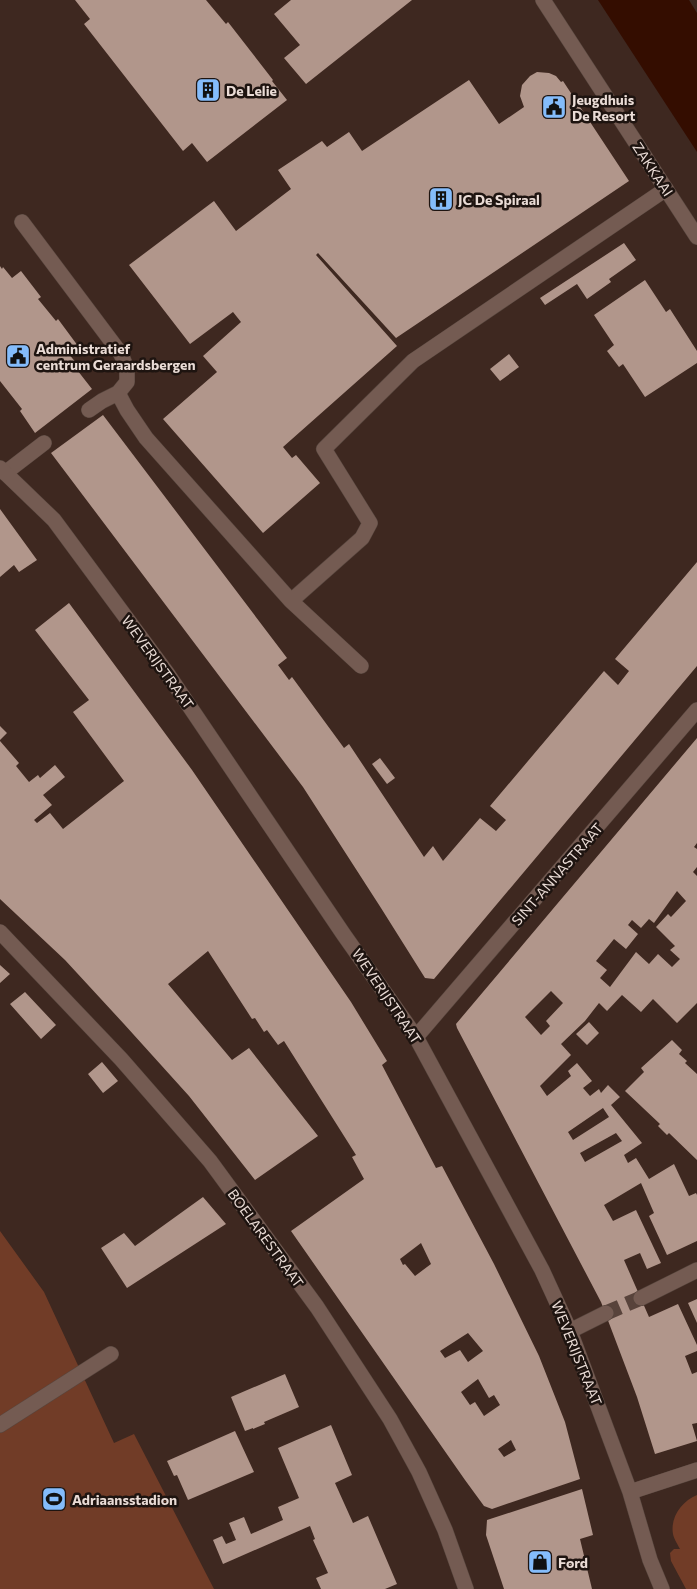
<svg xmlns="http://www.w3.org/2000/svg" width="697" height="1589" font-family="Commissioner,sans-serif">
	<style>
		.green { fill: #713c27 }
		.water { fill: #340d00 }
		.building { fill: #b1968b; fill-rule: evenodd }
		.lines { fill: none; stroke-linecap: round; stroke-linejoin: round }
		.street-tunnel { stroke: #58433b; stroke-width: 15; stroke-dasharray: 15 8; stroke-linecap: butt }
		.lane-casing { stroke: #57463e; stroke-width: 16 }
		.street-casing { stroke: #57463e; stroke-width: 16 }
		.lane { stroke: #745b52; stroke-width: 15 }
		.street { stroke: #745b52; stroke-width: 15 }
		.labels { text-anchor: middle; dominant-baseline: central; stroke-width: 5; stroke-linejoin: round; paint-order: stroke }
		.poi-label { font-size: 14px; font-weight: bold; fill: #eadcd6; stroke: #1e1410; text-anchor: start }
		.street-label { font-size: 14px; fill: #eadcd6; stroke: #1e1410 }
	</style>
	<rect width="100%" height="100%" fill="#3e2820"/>
	<!-- green -->
	<path class="green" d="M0 1231 44 1292 114 1443 134 1434 214 1589H0Z
		M697 1495V1589H686L671 1561 670 1553 674 1549H680C678 1545 674 1539 673 1534 670 1517 682 1501 697 1495Z"/>
	<!-- water -->
	<path class="water" d="M598 0H689L697 13V152Z"/>
	<!-- building -->
	<path class="building" d="M75 0H206L226 24 228 22 273 80 272 81 287 100 207 162 192 143 183 151 84 24 90 19Z
		M291 0H412L306 84 284 58 300 45 274 14Z
		M537 72 549 73 556 76 561 82 563 81 629 181 396 338 318 253 316 255 397 346 283 447 292 458 296 455 320 483 263 533 163 419 217 372 203 356 241 322 233 312 190 344 129 265 214 201 236 231 291 189 278 170 322 141 327 147 349 132 362 151 469 80 499 124 524 107 520 96 522 85 530 76Z
		M624 243 636 260 609 279 611 282 587 299 577 284 545 305 540 298Z
		M0 266 2 269 3 267 12 278 21 271 41 297 38 299 56 321 58 319 78 346 68 353 77 364 74 366 92 389 35 433 20 411 22 409 0 381Z
		M645 280 666 312 670 309 697 351V363L645 397 623 364 619 367 607 351 614 345 594 315Z
		M509 354 519 367 500 381 490 369Z
		M103 415 287 658 278 665 289 680 292 677 344 748 349 744 424 857 433 846 443 861 480 818 496 831 506 820 490 806 604 671 618 685 629 671 615 659 697 562V666L434 979 425 978 381 908 303 787 51 453Z
		M0 509 37 560 19 572 14 565 0 577Z
		M69 603 192 770 351 1002 387 1061 382 1065 436 1168 442 1166 494 1264 539 1356 565 1422 580 1479 492 1509 484 1506 465 1480 291 1231 364 1179 352 1157 356 1155 284 1041 278 1045 267 1030 264 1032 255 1018 252 1019 208 951 168 984 232 1060 249 1048 318 1136 255 1180 189 1096 124 1024 65 960 0 899V741L19 763 16 766 29 782 38 775 40 778 55 765 65 777 43 795 52 805 34 820 37 823 50 813 63 829 124 781 73 712 89 700 35 630ZM421 1243 431 1264 415 1276 405 1264 403 1265 400 1259ZM468 1333 483 1351 468 1362 460 1350 445 1358 440 1351ZM478 1379 489 1398 494 1395 500 1405 484 1416 475 1402 470 1405 461 1392ZM511 1440 516 1450 504 1457 498 1449Z
		M0 726 7 733 0 740Z
		M697 738V843L694 847 697 849V867L693 872 697 876V1003L677 1023 653 999 641 1012 622 995 607 1011 599 1003 585 1021 561 1044 571 1055 540 1086 547 1096 571 1076 568 1071 577 1063 592 1081 583 1088 590 1096 599 1089 601 1093 608 1085 620 1097 611 1105 642 1143 624 1155 628 1163 636 1158 649 1179 674 1164 689 1196 696 1193 697 1195V1241L667 1255 649 1216 654 1213 641 1183 604 1205 613 1221 636 1210 661 1263 647 1269 640 1253 624 1260 649 1317 678 1304 697 1345V1351L685 1356 692 1374 697 1372V1423L692 1424 697 1441 655 1454 637 1397 601 1302 457 1028 456 1024ZM677 891 686 901 671 917 668 914 656 927 675 946 670 950 680 959 672 967 658 954 649 964 636 952 610 987 600 978 607 970 596 961 614 939 626 949 638 934 628 925 632 920 641 928 649 919 654 923ZM551 991 563 1003 546 1021 550 1026 541 1035 525 1017ZM603 1108 609 1117 573 1140 568 1132ZM616 1133 622 1141 585 1162 580 1153Z
		M380 758 395 778 387 784 372 764Z
		M0 965 10 974 0 983Z
		M25 992 56 1025 41 1039 10 1004Z
		M589 1022 599 1033 587 1045 576 1034Z
		M672 1040 682 1050 679 1054 687 1061 685 1063 697 1074V1160L669 1133 667 1135 658 1126 660 1124 625 1091 644 1072 641 1068Z
		M102 1062 118 1081 103 1093 88 1074Z
		M203 1197 226 1224 127 1288 101 1248 124 1233 135 1246Z
		M697 1299V1323L688 1303Z
		M285 1374 299 1407 264 1422 265 1424 253 1429V1428L245 1431 231 1397Z
		M331 1425 352 1475 335 1483 353 1523 368 1516 397 1584 385 1589H321L316 1578 328 1573 313 1540 315 1539 310 1526 223 1564 213 1540 222 1536 226 1544 236 1540 229 1523 244 1517 251 1534 283 1520 278 1507 299 1498 278 1448Z
		M235 1431 254 1472 188 1500 177 1475 174 1476 167 1461Z
		M582 1489 593 1535 580 1539 592 1589H504L486 1535 487 1520Z"/>
	<g class="lines">
		<!-- street-tunnel -->
		<path class="street-tunnel" d="M606 1313 641 1298"/>
		<defs>
			<path id="lane" d="M22 222 121 354 127 369V382L118 393 127 410 146 438 291 601 361 666
				M89 410 102 401 118 393
				M5 473 44 443
				M291 601 362 538 370 523 324 449 413 361 666 189
				M0 1425 111 1354"/>
			<path id="street" d="M543 0 697 237
				M0 468 54 520 167 673 344 935 416 1037 542 1270 570 1331 630 1492 650 1560 662 1589
				M0 932 121 1059 210 1161 317 1307 390 1419 419 1472 445 1530 466 1589
				M416 1037 697 710
				M641 1298 697 1270
				M570 1331 606 1313
				M630 1492 697 1470"/>
		</defs>
		<!-- lane casing -->
		<use href="#lane" class="lane-casing"/>
		<!-- street casing -->
		<use href="#street" class="street-casing"/>
		<!-- lane -->
		<use href="#lane" class="lane"/>
		<!-- street -->
		<use href="#street" class="street"/>
	</g>
	<!-- icons -->
	<defs>
		<symbol id="building-square" viewBox="-11 -11 22 22"><rect x="-9" y="-9" width="18" height="18" rx="4" fill="#84bcfb" stroke="#1e1410"/><path d="M-4-6H4V6H1V3H-1V6H-4ZM-2.5-4.3h1.7v1.8h-1.7ZM.8-4.3h1.7v1.8H.8ZM-2.5-1h1.7V.8h-1.7ZM.8-1h1.7V.8H.8Z" fill="#111"/></symbol>
		<symbol id="civic-square" viewBox="-11 -11 22 22"><rect x="-9" y="-9" width="18" height="18" rx="4" fill="#84bcfb" stroke="#1e1410"/><path d="M-.6-6.5H3V-4.5H.6V-3L4-1V1h2V6H-6V1h2V-1L-.6-3ZM-1.2 2.5V6h2.4V2.5Z" fill="#111"/></symbol>
		<symbol id="stadium-square" viewBox="-11 -11 22 22"><rect x="-9" y="-9" width="18" height="18" rx="4" fill="#84bcfb" stroke="#1e1410"/><path d="M0-5a6.5 5 0 1 0 0 10a6.5 5 0 1 0 0-10ZM-3.5-1.8h7v3.6h-7Z" fill="#111"/></symbol>
		<symbol id="shop-square" viewBox="-11 -11 22 22"><rect x="-9" y="-9" width="18" height="18" rx="4" fill="#84bcfb" stroke="#1e1410"/><path d="M-5-2.5h2.3a2.7 3.5 0 0 1 5.4 0H5L5.5 6h-11ZM-1.5-2.5h3a1.5 2.3 0 0 0-3 0Z" fill="#111"/></symbol>
	</defs>
	<g fill-rule="evenodd">
		<use href="#building-square" x="194" y="76" width="28" height="28"/>
		<use href="#civic-square" x="540" y="93" width="28" height="28"/>
		<use href="#building-square" x="427" y="185" width="28" height="28"/>
		<use href="#civic-square" x="4" y="342" width="28" height="28"/>
		<use href="#stadium-square" x="40" y="1485" width="28" height="28"/>
		<use href="#shop-square" x="526" y="1548" width="28" height="28"/>
	</g>
	<g class="labels">
		<!-- poi labels -->
		<g class="poi-label">
			<text x="226" y="90">De Lelie</text>
			<text x="572" y="99">Jeugdhuis<tspan x="572" dy="16">De Resort</tspan></text>
			<text x="458" y="199">JC De Spiraal</text>
			<text x="36" y="348">Administratief<tspan x="36" dy="16">centrum Geraardsbergen</tspan></text>
			<text x="72" y="1499">Adriaansstadion</text>
			<text x="558" y="1562">Ford</text>
		</g>
		<!-- street labels -->
		<g class="street-label">
			<text transform="translate(653 169) rotate(57)">ZAKKAAI</text>
			<text transform="translate(158 662) rotate(54)">WEVERIJSTRAAT</text>
			<text transform="translate(557 874) rotate(-49)">SINT-ANNASTRAAT</text>
			<text transform="translate(387 996) rotate(56)">WEVERIJSTRAAT</text>
			<text transform="translate(266 1238) rotate(54)">BOELARESTRAAT</text>
			<text transform="translate(577 1353) rotate(68)">WEVERIJSTRAAT</text>
		</g>
	</g>
</svg>
